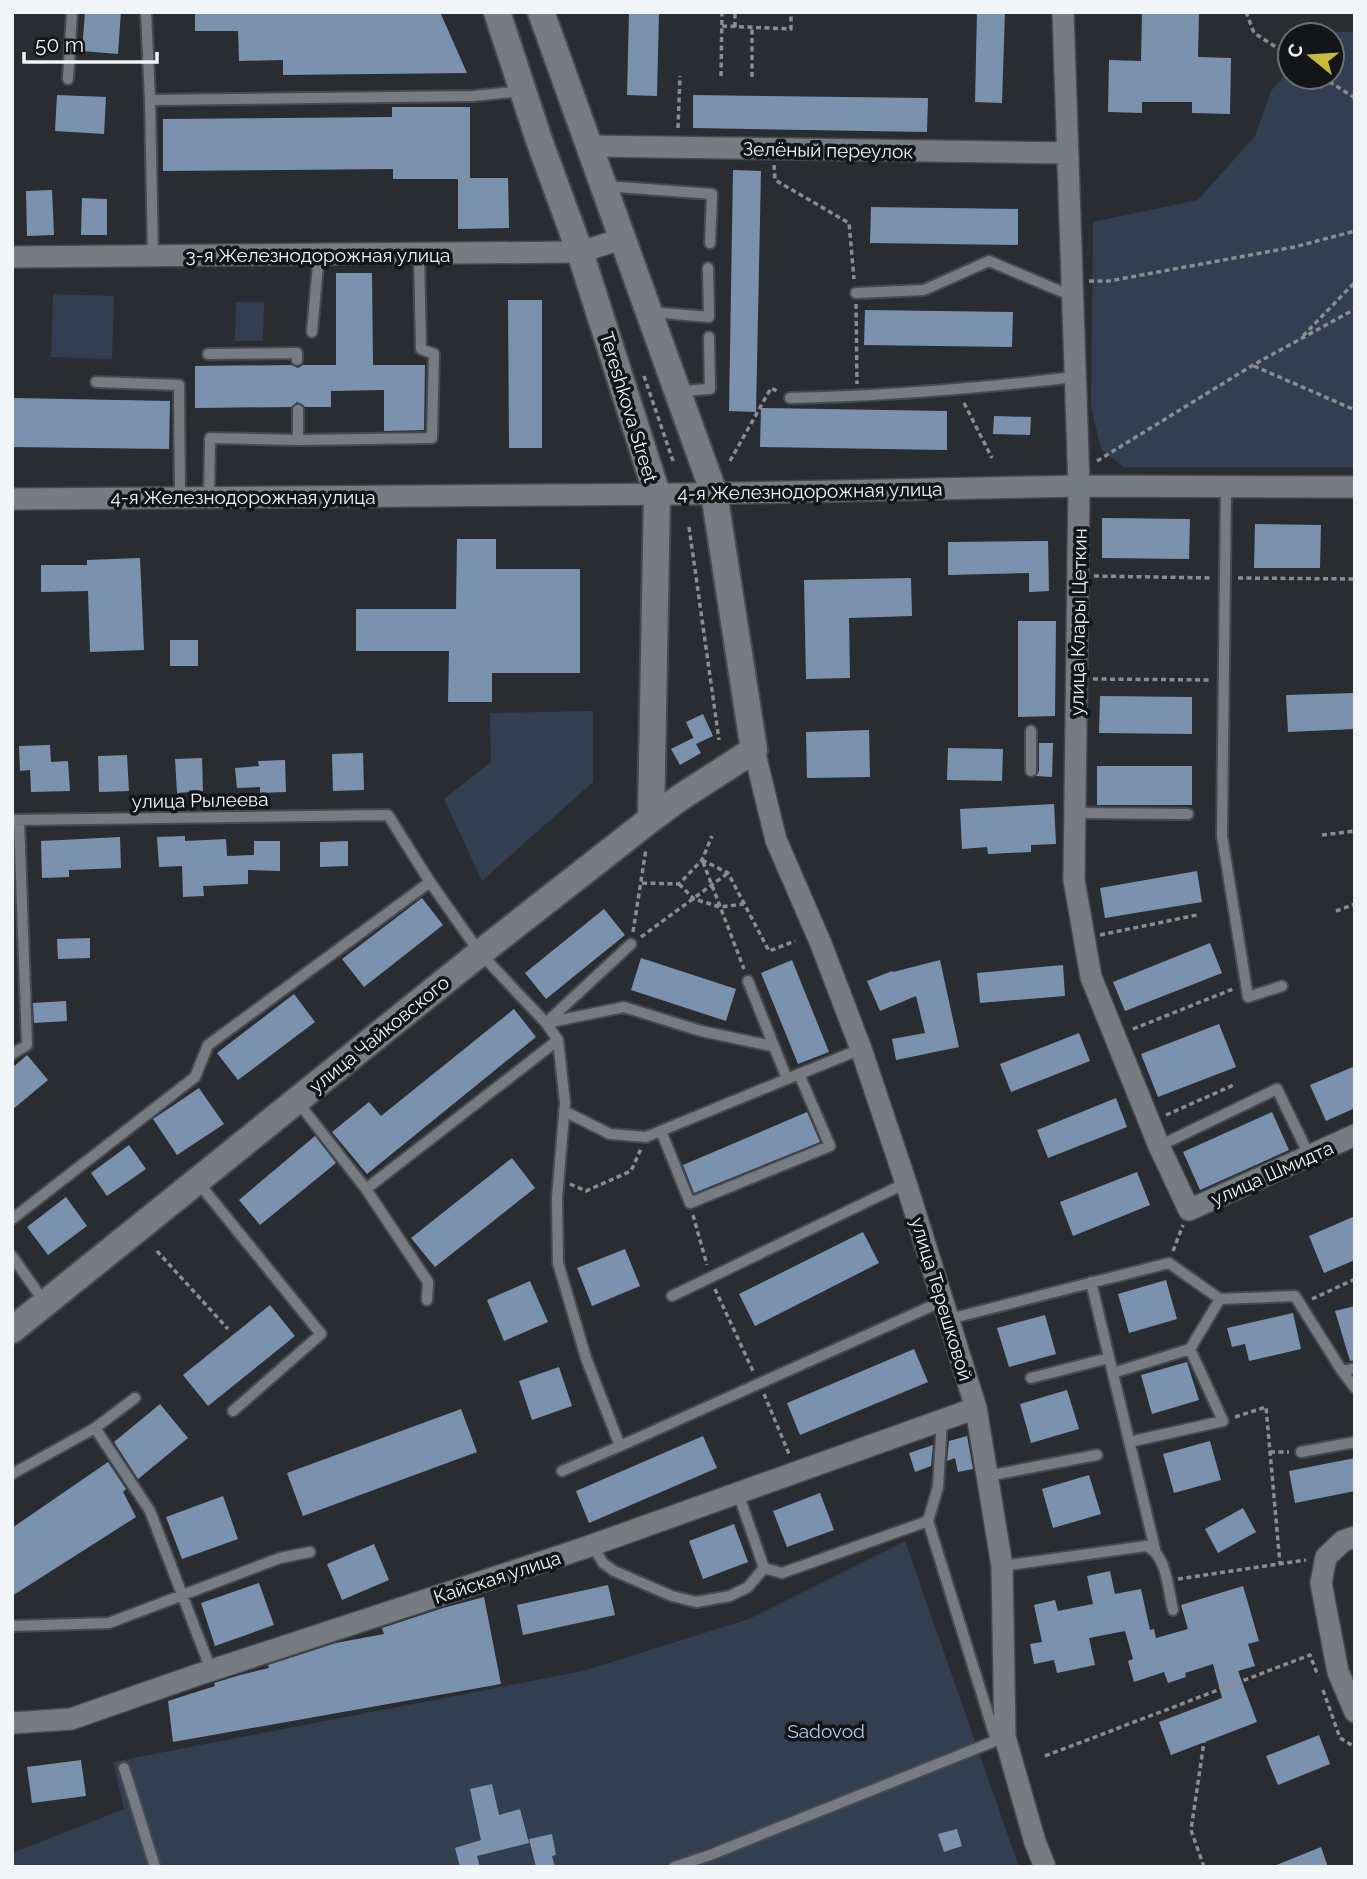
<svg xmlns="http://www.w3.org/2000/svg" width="1367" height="1879" font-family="Raleway,sans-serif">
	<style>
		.green { fill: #313f50 }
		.building { fill: #7b92ae }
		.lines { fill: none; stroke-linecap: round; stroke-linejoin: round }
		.service-casing { stroke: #474b4f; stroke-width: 14 }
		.minor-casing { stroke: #474b4f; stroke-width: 24 }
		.tertiary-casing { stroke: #474b4f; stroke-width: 30 }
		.path { stroke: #8a8e92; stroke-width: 3.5; stroke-dasharray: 5 3.5; stroke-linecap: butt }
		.service { stroke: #767c82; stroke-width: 10 }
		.minor { stroke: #767c82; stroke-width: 21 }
		.tertiary { stroke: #767c82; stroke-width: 26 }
		.labels { text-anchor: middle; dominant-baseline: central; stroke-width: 7; stroke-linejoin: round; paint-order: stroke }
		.street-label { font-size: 19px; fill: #f2f5f8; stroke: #131517 }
		.park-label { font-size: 19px; fill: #b0d0f6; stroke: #131517 }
	</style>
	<rect width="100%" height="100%" fill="#292d32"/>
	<!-- green -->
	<path class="green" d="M1323 32H1355V467H1124L1101 449 1091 407 1093 222 1198 200 1255 136 1271 91 1290 69V77H1332V35H1320Z
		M53 294 114 296 112 359 51 357Z
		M236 302H264L263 341H235Z
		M593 711V782L482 881 444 799 491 762 490 713Z
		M905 1541 1019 1867H12V1853L124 1809 113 1762 583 1671 749 1619Z"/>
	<!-- building -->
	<path class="building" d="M85 12H121L118 54 82 51Z
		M195 12H440L467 73 283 75V60L239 61 238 31H195Z
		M629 12H659L657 96 627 95Z
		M977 12H1005L1002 103 975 102Z
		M1142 12H1199L1198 57 1231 58 1230 114 1192 113V102H1142V113L1108 112 1109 60 1141 61Z
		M57 95 106 97 104 134 55 131Z
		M693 95 928 98 927 132 693 128Z
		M392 107H470V178H508L509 228 458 229V179H393V169L163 171V119L392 117Z
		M733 170 761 171 756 412 729 411Z
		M52 190 54 235 27 236 26 191Z
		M82 198 107 199V235H81Z
		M871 207 1018 209V245L870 243Z
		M336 273H372L373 365H425L424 430 384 431V390L331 391V407H305L302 404 297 402 291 407 195 408V366L291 365 298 368 303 365H336Z
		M508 300H542V448H509Z
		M865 310 1013 312 1012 347 864 345Z
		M14 398 170 401 169 449 13 447Z
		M761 408 947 411V450L760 447Z
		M994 416 1031 417 1030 435 993 434Z
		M1102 518 1190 519 1189 559 1102 558Z
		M1255 524 1321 525 1320 568H1254Z
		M457 539H496V569H580V673H492V702H448L449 651H356V609H456Z
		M1048 541 1049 591 1029 592V573L948 575V542Z
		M140 558 144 650 90 652 88 591 41 592V565H87V560Z
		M911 578 912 616 849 618 850 678 806 679 804 580Z
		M1018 621H1056L1055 716 1018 717Z
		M170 640H198V666H170Z
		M1355 693V729L1288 732 1286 695Z
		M1100 696 1192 697V734L1099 733Z
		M703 714 713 736 696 744 701 753 680 765 671 749 693 738 694 739 686 722Z
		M869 730 870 777 807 778 806 732Z
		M1039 743H1053L1052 777 1036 776 1039 771Z
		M50 745 51 762 68 761 70 791 31 792 30 770 20 771 19 746Z
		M948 748 1003 749 1002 781 947 780Z
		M363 753 364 790 333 791 332 754Z
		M127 755 129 791 99 792 98 756Z
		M202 758 203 791 177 793 175 759Z
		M285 760 286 792 260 793V787L237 788 235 768 259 766 258 761Z
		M1097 766H1192V805H1097Z
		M1054 804 1056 844 1031 845V852L988 854 987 847 962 849 960 809Z
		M185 836V841L226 839 227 856 254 855V841H280V871L248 870V884L203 886 204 896 183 897 182 866 159 867 157 837Z
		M120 837 121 868 69 870V877L42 878 41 841Z
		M348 841V866L320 867V842Z
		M1197 871 1202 902 1105 918 1100 888Z
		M422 898 443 925 364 987 342 959Z
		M604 909 625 935 546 999 525 973Z
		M90 938V958L58 959 57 939Z
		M1210 943 1222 973 1125 1011 1113 982Z
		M641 958 736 989 726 1021 631 990Z
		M792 960 829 1052 798 1064 761 973Z
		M940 960 959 1047 896 1060 892 1039 925 1033 916 996 880 1011 867 981 892 971 893 972Z
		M1063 965 1065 996 980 1003 977 973Z
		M294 994 315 1022 238 1080 217 1053Z
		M66 1001 67 1021 34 1023 33 1003Z
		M514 1009 536 1037 367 1174 332 1132 369 1102 381 1116Z
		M1219 1024 1236 1067 1158 1097 1141 1054Z
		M1079 1033 1090 1061 1011 1092 1000 1064Z
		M27 1055 48 1080 12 1110V1068Z
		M1355 1066V1108L1326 1121 1310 1085Z
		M199 1088 224 1124 177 1155 153 1119Z
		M1116 1098 1127 1127 1048 1158 1037 1130Z
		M807 1112 820 1142 694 1193 683 1165Z
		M1272 1112 1289 1150 1200 1190 1183 1152Z
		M315 1136 336 1163 260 1225 239 1200Z
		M129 1145 146 1169 107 1196 91 1173Z
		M512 1158 535 1188 435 1267 411 1238Z
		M1137 1172 1150 1205 1073 1236 1060 1202Z
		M66 1197 87 1226 48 1255 27 1227Z
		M1355 1216V1260L1324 1273 1309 1236Z
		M863 1232 879 1263 755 1326 739 1294Z
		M625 1249 640 1286 592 1306 577 1268Z
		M1166 1280 1177 1319 1129 1333 1118 1294Z
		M530 1281 548 1322 504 1341 487 1300Z
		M270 1305 295 1336 208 1406 183 1375Z
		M1355 1306V1360L1350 1361 1335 1311Z
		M1293 1313 1301 1349 1249 1361 1245 1344 1232 1347 1227 1328Z
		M1045 1315 1056 1354 1009 1367 997 1328Z
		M914 1349 928 1382 800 1435 787 1403Z
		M1187 1362 1199 1400 1152 1414 1141 1375Z
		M559 1367 572 1406 532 1420 519 1381Z
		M1067 1390 1079 1429 1031 1443 1020 1404Z
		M160 1404 188 1438 138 1479 114 1442Z
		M461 1409 477 1452 303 1516 287 1473Z
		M703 1436 717 1468 589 1523 576 1491Z
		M967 1436 973 1469 958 1472 955 1458 947 1461 949 1441Z
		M1210 1441 1221 1480 1174 1493 1163 1454Z
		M933 1445 931 1466 915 1472 909 1453Z
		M1355 1458V1491L1295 1503 1289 1471Z
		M108 1462 126 1489 123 1492 136 1517 12 1596V1528Z
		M1089 1475 1101 1514 1053 1528 1042 1489Z
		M820 1493 834 1530 787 1547 773 1511Z
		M223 1496 238 1539 182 1559 166 1517Z
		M1243 1508 1256 1532 1218 1553 1205 1529Z
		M734 1524 748 1562 703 1579 689 1541Z
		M374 1544 389 1580 342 1600 327 1564Z
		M1110 1571 1115 1594 1141 1589 1150 1630 1154 1629 1156 1638 1188 1629 1181 1605 1243 1586 1259 1641 1248 1644 1255 1666 1238 1671 1257 1722 1171 1755 1159 1722 1222 1698 1213 1664 1185 1673 1186 1677 1168 1683 1164 1672 1134 1682 1128 1661 1133 1659 1125 1631 1089 1638 1095 1665 1057 1673 1054 1660 1034 1664 1030 1644 1042 1642 1034 1605 1055 1600 1058 1611 1093 1604 1087 1576Z
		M259 1583 274 1625 215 1646 201 1603Z
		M608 1585 615 1615 523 1635 517 1605Z
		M484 1597 501 1684 173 1742 168 1701 215 1686 214 1683 240 1675 269 1668 268 1665 336 1643 384 1634 382 1628 443 1608Z
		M1319 1735 1330 1764 1278 1785 1266 1756Z
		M81 1760 86 1796 32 1803 27 1767Z
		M492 1784 499 1815 520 1809 529 1843 477 1856 480 1867H460L455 1848 481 1840 470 1789Z
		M957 1829 962 1846 944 1852 938 1834Z
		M552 1834 556 1855 552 1856 555 1867H536L529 1839Z
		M1321 1847 1328 1867H1274V1866Z"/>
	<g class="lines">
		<defs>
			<path id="service" d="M146 12 150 100 153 256
				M68 79 72 12
				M150 100 473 96 522 91
				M605 186 712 194 710 243
				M856 293 924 290 989 261 1072 296
				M651 312 709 317 708 268
				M312 332 319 254
				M208 354 297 353V360
				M96 382 179 385 180 498
				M680 391 710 389 709 337
				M790 398C886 396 981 388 1075 377
				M298 410V440
				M1226 486 1222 836 1248 997 1282 986
				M209 497 210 438 298 440 432 438 434 354 421 349 419 254
				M1031 771V731
				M1075 813 1188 814
				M12 820 388 815 430 882 480 953 546 1023 631 944
				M748 981 787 1079 861 1049
				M558 1040 565 1103 557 1198 558 1263 586 1358 620 1446 943 1301
				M12 1054 27 1045 19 820
				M297 1101 366 1189 558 1040 546 1023 624 1007 701 1031 772 1046
				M564 1111 610 1134 646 1137 787 1079
				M661 1131 690 1203 830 1146 799 1074
				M1159 1146 1277 1089 1309 1155
				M197 1181 321 1334 233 1411
				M366 1189 428 1282 427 1300
				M12 1219 195 1077 208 1045 430 882
				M12 1256 45 1303
				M1091 1282 1155 1549
				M672 1296 906 1183
				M949 1319 1169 1263 1220 1299 1295 1296 1342 1371 1355 1368
				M1342 1371 1355 1388
				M1113 1373 1190 1349
				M1031 1378 1109 1358
				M95 1428 150 1511 211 1670
				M1129 1442 1223 1421 1190 1349 1220 1299
				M1301 1452 1355 1442
				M562 1471 620 1446
				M12 1474 95 1428 135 1398
				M987 1476 1097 1455
				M738 1493 764 1568 782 1573 928 1521 938 1487 942 1420
				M928 1521 996 1740
				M592 1545 603 1563 614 1571 672 1596 696 1602 730 1596 748 1587 764 1568
				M1002 1566 1146 1546C1167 1554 1168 1590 1173 1610
				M12 1626 109 1623 280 1558 310 1552
				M124 1768 155 1867
				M674 1867 710 1855 1005 1737"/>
			<path id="minor" d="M1063 12 1079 486 1074 880 1091 977 1159 1146 1189 1210 1355 1135
				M588 146 1067 153
				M12 257 580 252 622 239
				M12 499 685 494 1079 486 1355 487
				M754 750 776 840 821 944 861 1049 906 1183 976 1408 1002 1566 1005 1737 1035 1842 1045 1867
				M1355 1537 1343 1541 1326 1557 1321 1583 1338 1672 1355 1712
				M12 1723 71 1719 194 1676 584 1548 976 1408"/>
			<path id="tertiary" d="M497 12 540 143 580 252 657 494 651 819
				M12 1330 480 953 651 819 681 797 754 750 714 493 541 12"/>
		</defs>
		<!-- service casing -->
		<use href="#service" class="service-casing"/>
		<!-- minor casing -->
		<use href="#minor" class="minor-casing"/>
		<!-- tertiary casing -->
		<use href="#tertiary" class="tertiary-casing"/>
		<!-- path -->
		<path class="path" d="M1246 12 1254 33 1290 56
			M722 26 791 29V12
			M735 27V12
			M721 76 722 12
			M752 77V27
			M1322 77 1355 98
			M678 128 680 76
			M774 165 775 180 849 223 854 279
			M1089 281H1109L1294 247 1355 231
			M856 304 857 384
			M1303 336 1355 282
			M1254 366 1355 410
			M644 376 674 464
			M964 403 992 458
			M730 461 771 388 779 392
			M1097 461 1253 365 1355 309
			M689 527 719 740
			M1094 576 1213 578
			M1238 578 1355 579
			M1093 679 1211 680
			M1322 835 1355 831
			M702 860 728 873 769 951 795 941
			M703 862 744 969
			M642 883 679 884 702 860 712 836
			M679 884 694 899 720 907 744 904
			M1336 911 1355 904
			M633 932 646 849
			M1100 935 1197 915
			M641 937 728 873
			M1133 1029 1233 989
			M1166 1115 1236 1084
			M570 1184 586 1191 631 1171 641 1149
			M693 1215 707 1265
			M157 1251 228 1329
			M1173 1251 1183 1225
			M715 1289 753 1371
			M1312 1299 1355 1279
			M764 1394 789 1454
			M1235 1417 1266 1407 1280 1564
			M1270 1452H1289
			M1178 1579 1306 1560
			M1323 1690 1340 1738 1355 1747
			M1045 1756 1310 1655 1318 1676
			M1204 1867 1191 1830 1204 1742"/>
		<!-- service -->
		<use href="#service" class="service"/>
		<!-- minor -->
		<use href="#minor" class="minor"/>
		<!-- tertiary -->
		<use href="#tertiary" class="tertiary"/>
	</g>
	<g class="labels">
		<!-- street labels -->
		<g class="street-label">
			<text transform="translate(828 150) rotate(1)">Зелёный переулок</text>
			<text x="318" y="255">3-я Железнодорожная улица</text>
			<text transform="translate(629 407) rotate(73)">Tereshkova Street</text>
			<text transform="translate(810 491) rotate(-1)">4-я Железнодорожная улица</text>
			<text x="243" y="497">4-я Железнодорожная улица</text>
			<text transform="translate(1078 622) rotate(-89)">улица Клары Цеткин</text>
			<text transform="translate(200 800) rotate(-1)">улица Рылеева</text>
			<text transform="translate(379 1034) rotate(-39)">улица Чайковского</text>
			<text transform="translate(1272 1173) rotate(-24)">улица Шмидта</text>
			<text transform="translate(942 1299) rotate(73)">улица Терешковой</text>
			<text transform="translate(497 1577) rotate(-18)">Кайская улица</text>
		</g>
		<!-- park labels -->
		<g class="park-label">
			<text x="826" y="1731">Sadovod</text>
		</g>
	</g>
	<!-- border -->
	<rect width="1367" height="1879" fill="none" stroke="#f2f5f8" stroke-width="28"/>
	<!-- north arrow -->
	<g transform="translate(1311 56) rotate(288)"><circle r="33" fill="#131517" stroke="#6c6f71" stroke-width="2"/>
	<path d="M0-5L12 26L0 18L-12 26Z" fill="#c8bb3b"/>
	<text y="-10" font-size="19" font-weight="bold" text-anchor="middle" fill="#f2f5f8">С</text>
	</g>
	<!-- scale -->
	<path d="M24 52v10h133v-10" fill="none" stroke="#f2f5f8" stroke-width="3.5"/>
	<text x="35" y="52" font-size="21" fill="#f2f5f8" stroke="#131517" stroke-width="5" paint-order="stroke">50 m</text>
</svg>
